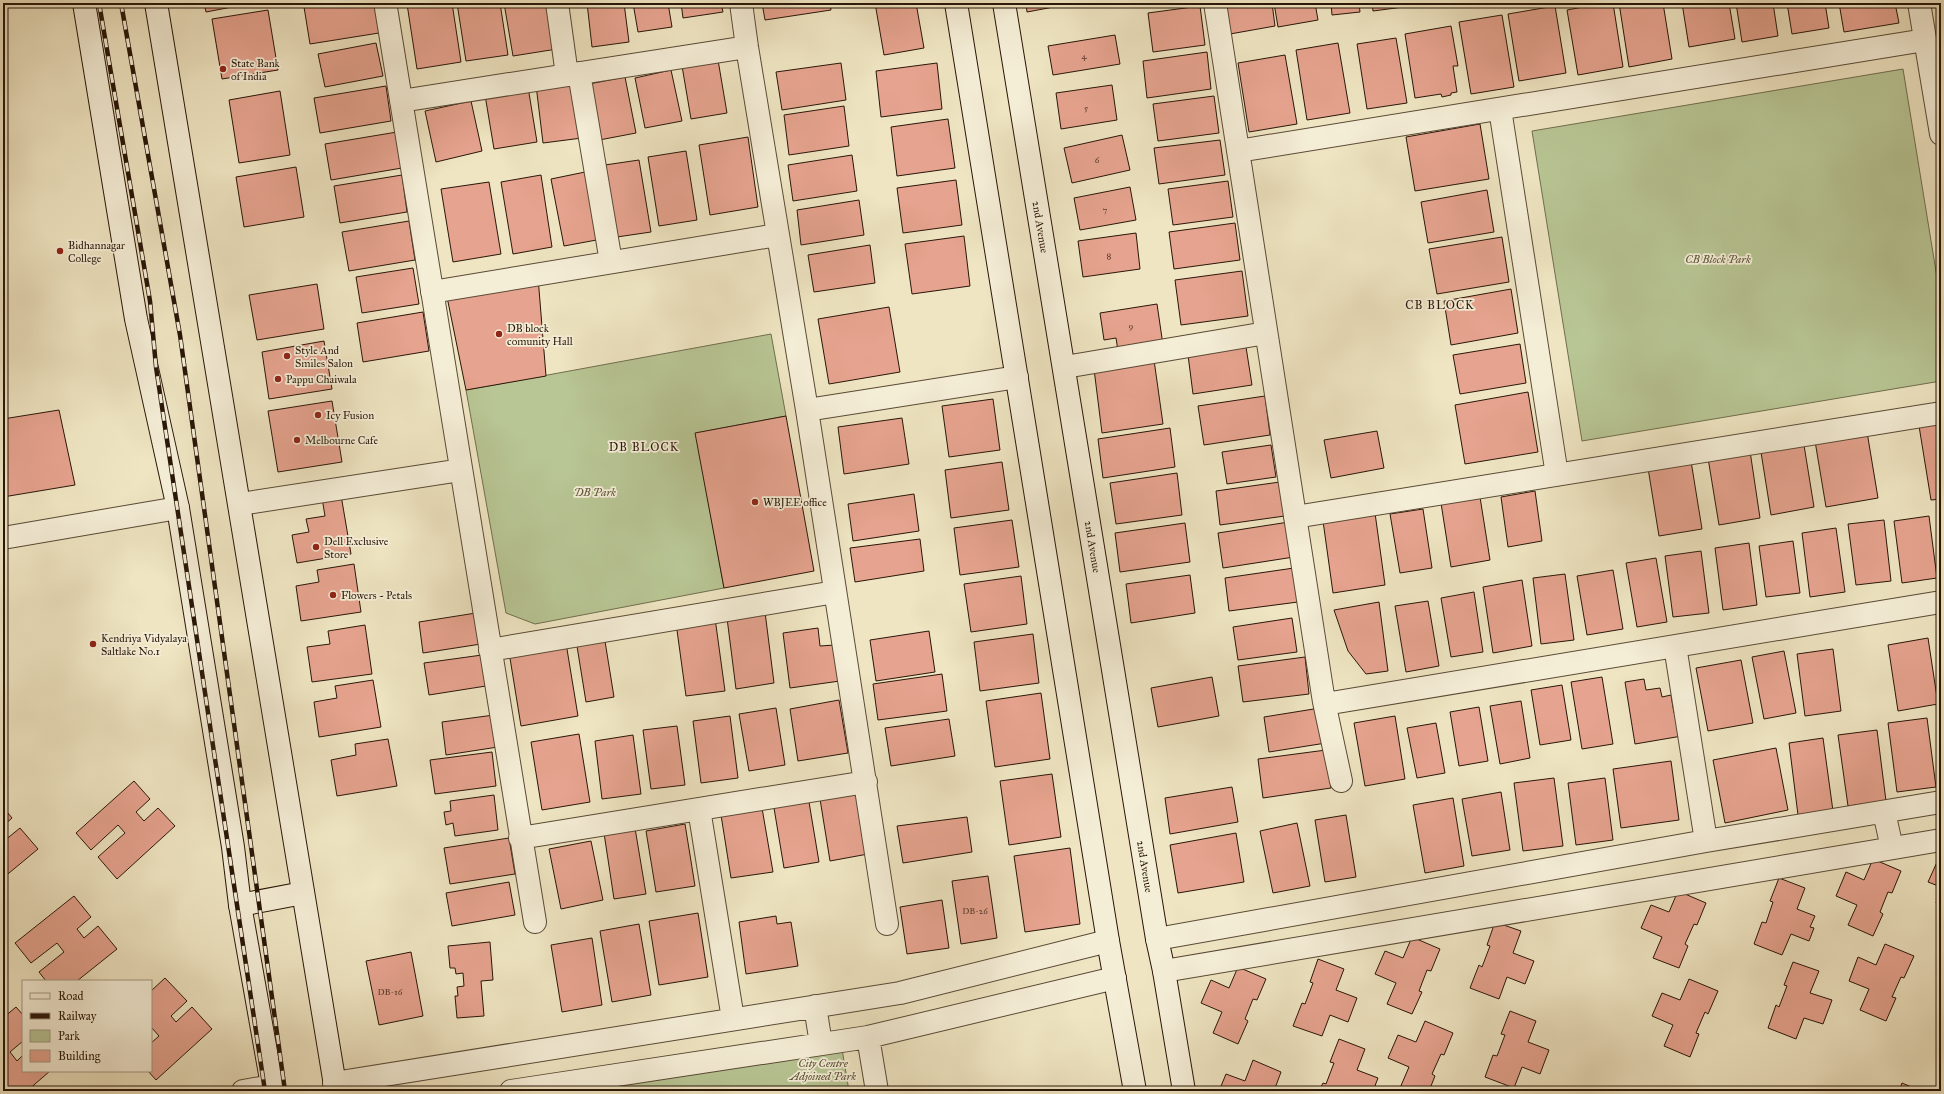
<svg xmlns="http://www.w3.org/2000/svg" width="1944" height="1094" font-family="'IM FELL Great Primer',serif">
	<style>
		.green { fill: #b8c594; stroke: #706e4e }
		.building { fill: #e6a38f; stroke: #291608 }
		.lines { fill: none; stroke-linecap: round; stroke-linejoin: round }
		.street-casing { stroke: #5a4a36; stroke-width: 24 }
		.secondary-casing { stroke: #291608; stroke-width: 24 }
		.street { stroke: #f5eed7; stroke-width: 22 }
		.secondary { stroke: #f5eed7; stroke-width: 22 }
		.rail-casing { stroke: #291608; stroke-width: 4.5 }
		.rail { stroke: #f5eed7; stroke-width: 3; stroke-dasharray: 9; stroke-linecap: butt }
		.poi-dot { fill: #8f2418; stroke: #f5eed7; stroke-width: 1.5 }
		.labels { text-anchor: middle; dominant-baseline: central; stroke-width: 3.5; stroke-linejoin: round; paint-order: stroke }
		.number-label { font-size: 9px; fill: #58392a }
		.poi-label { font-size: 11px; fill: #291608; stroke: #f5eed7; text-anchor: start }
		.street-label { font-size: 11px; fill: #291608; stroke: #f5eed7 }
		.park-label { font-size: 11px; font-style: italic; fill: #5b5339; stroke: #f5eed7 }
		.neighbourhood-label { font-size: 12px; letter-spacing: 1px; fill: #291608; stroke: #f5eed7 }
	</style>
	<rect width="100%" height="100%" fill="#efe5c2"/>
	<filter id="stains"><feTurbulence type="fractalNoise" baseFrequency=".005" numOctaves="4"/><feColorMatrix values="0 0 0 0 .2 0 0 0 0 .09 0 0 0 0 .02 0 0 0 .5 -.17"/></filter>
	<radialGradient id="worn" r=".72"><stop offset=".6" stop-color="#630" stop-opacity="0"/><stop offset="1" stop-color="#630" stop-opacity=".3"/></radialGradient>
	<!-- green -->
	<path class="green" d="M1903 69 1941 302V381L1582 441 1532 131Z
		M771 334 786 416 696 433 724 588 535 624 506 613 466 390Z
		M841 1043 849 1091H540Z"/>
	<!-- building -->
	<path class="building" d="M204 3H253L206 12Z
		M330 3H374L379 33 310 44 304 7Z
		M416 3H452L461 62 417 69 407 4Z
		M457 3H500L508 55 466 61Z
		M504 3H550L557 49 513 56Z
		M587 3H624L629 42 592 47Z
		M633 3H668L672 27 638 32Z
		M681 3H721L723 12 683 18Z
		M762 3H830L831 10 765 20Z
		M875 3H916L924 48 884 55Z
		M1026 3H1075L1027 12Z
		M1225 3H1272L1275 26 1230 34Z
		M1274 3H1315L1318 20 1278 27Z
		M1331 3H1359L1360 12 1332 15Z
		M1372 3H1411V6L1373 11Z
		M1604 3H1613L1623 67 1578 75 1567 10Z
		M1619 3H1663L1672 59 1629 67Z
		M1682 3H1729L1735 39 1689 47Z
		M1736 3H1773L1778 36 1742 42Z
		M1787 3H1825L1829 28 1792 34Z
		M1839 3H1895L1899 23 1844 32Z
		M1200 6 1205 45 1153 52 1148 13Z
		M1555 6 1566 73 1519 81 1508 14Z
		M268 10 278 70 222 79 212 19Z
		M1502 15 1514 87 1471 94 1459 22Z
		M1451 26 1458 66H1453L1457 92 1451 93V95L1442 97 1441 94 1415 98 1405 34Z
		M1115 35 1120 64 1053 75 1048 46Z
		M1396 38 1407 103 1367 109 1357 44Z
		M376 43 383 76 325 87 318 54Z
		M1338 43 1350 113 1307 120 1296 50Z
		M1207 52 1211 89 1147 98 1143 61Z
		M717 54 727 113 691 119 681 60Z
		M1285 55 1297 124 1249 132 1238 63Z
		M841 63 846 100 782 110 776 72Z
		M937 63 942 109 881 117 876 71Z
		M671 70 682 121 645 128 635 78Z
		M625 77 636 133 594 141 584 85Z
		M574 79 582 138 543 143 536 85Z
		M1112 85 1117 120 1061 129 1056 93Z
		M386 86 391 121 320 133 314 98Z
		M528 87 537 142 494 149 485 95Z
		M280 91 290 155 239 163 229 100Z
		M1214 96 1219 133 1158 141 1153 104Z
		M471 101 482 151 436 162 425 111Z
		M844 106 849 146 789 155 784 115Z
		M948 119 955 168 897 176 891 127Z
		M1480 124 1489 179 1415 191 1406 137Z
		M397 132 402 168 331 180 325 144Z
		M1122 135 1130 170 1072 183 1064 148Z
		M748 137 758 207 710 215 699 145Z
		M1220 140 1225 175 1159 184 1154 148Z
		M686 151 697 220 659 226 648 157Z
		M852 155 857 191 793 201 788 165Z
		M639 160 651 232 610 238 598 166Z
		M296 167 304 217 244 227 236 177Z
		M590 171 602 239 564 246 551 179Z
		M402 175 407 212 340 223 334 186Z
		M541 175 552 247 513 254 501 182Z
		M956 180 962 225 903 233 897 188Z
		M1228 181 1233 217 1173 225 1168 189Z
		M489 182 501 254 453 262 441 189Z
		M1130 187 1136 220 1080 230 1074 198Z
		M1487 190 1494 232 1428 243 1421 202Z
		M859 200 864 235 801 245 797 210Z
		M409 221 415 260 349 271 342 232Z
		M1235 223 1240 260 1174 269 1169 232Z
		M1136 233 1140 269 1083 277 1078 241Z
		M964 236 970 286 912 294 905 244Z
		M1502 237 1509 282 1437 294 1429 249Z
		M870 245 875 283 814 292 808 255Z
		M413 268 419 304 362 313 356 277Z
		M1242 271 1248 316 1181 325 1175 280Z
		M538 277 546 376 466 390 446 292Z
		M317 284 324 329 257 340 249 295Z
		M1511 289 1518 333 1451 345 1444 301Z
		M1157 304 1163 345 1118 351 1116 338 1104 340 1100 313Z
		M889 307 900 372 829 384 818 319Z
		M423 312 429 351 363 362 357 323Z
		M324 341 332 389 269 399 262 352Z
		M1520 344 1526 383 1460 394 1453 355Z
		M1246 347 1252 385 1193 394 1188 355Z
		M1154 360 1163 424 1102 433 1094 369Z
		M1528 392 1538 452 1465 464 1455 405Z
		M1265 396 1270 435 1204 445 1198 406Z
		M993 399 1000 450 949 457 942 406Z
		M332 401 342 462 278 472 268 411Z
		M59 410 75 485 3 497V419Z
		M786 416 814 571 724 588 695 433Z
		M902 418 909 464 844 474 838 427Z
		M1941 423V499L1931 500 1919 426Z
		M1170 428 1175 467 1103 478 1098 439Z
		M1377 431 1384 468 1331 478 1324 440Z
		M1867 432 1878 498 1826 507 1815 441Z
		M1803 439 1814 507 1771 515 1760 446Z
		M1271 445 1276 477 1227 484 1222 452Z
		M1750 451 1760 518 1719 525 1708 458Z
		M1691 461 1702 529 1659 536 1648 468Z
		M1002 462 1009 510 951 518 945 470Z
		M1177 473 1182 515 1116 524 1110 483Z
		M1287 481 1292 515 1220 525 1216 491Z
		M1535 491 1542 541 1508 547 1501 497Z
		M914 494 919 531 853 541 848 504Z
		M341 495 351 554 297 563 292 535 309 532 306 519 325 516 322 498Z
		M1480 497 1490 560 1451 567 1441 503Z
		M1423 509 1432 568 1400 573 1390 514Z
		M1375 513 1385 585 1333 593 1323 521Z
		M1929 516 1937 578 1902 583 1894 521Z
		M1012 520 1019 567 960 575 954 528Z
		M1884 520 1891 581 1856 585 1848 524Z
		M1289 522 1294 557 1223 568 1218 533Z
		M1185 523 1190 562 1120 572 1115 533Z
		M1836 528 1845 592 1810 597 1802 533Z
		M920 539 924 571 855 582 850 548Z
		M1793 541 1800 593 1766 597 1759 546Z
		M1749 543 1757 605 1723 610 1715 548Z
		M1701 551 1709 613 1673 617 1665 556Z
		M1656 558 1667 622 1637 627 1626 563Z
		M354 564 361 612 301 621 296 586 319 582 317 570Z
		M1294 568 1298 602 1229 611 1225 578Z
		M1613 570 1623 629 1587 635 1577 576Z
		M1565 574 1574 640 1541 644 1533 578Z
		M1190 575 1195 613 1131 623 1126 584Z
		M1021 576 1027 624 971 632 964 584Z
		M1522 580 1532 646 1493 653 1483 587Z
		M1474 592 1483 652 1451 657 1441 598Z
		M1428 601 1439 666 1406 672 1395 606Z
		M1379 602 1388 671 1366 674 1348 651 1334 610Z
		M765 612 774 683 736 689 727 618Z
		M476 613 481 644 423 653 419 622Z
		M715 618 725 691 686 696 676 623Z
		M1292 618 1297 652 1238 660 1233 627Z
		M365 625 372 674 312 682 307 647 330 644 328 631Z
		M818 628 820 646 835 645 840 681 790 688 783 633Z
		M929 631 935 672 876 681 870 640Z
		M1033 634 1039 683 980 691 974 642Z
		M604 635 614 697 586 702 576 640Z
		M1928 638 1938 704 1898 711 1888 645Z
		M566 643 578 716 521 726 509 652Z
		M1833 649 1841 711 1805 716 1797 654Z
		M1784 651 1796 713 1764 719 1752 657Z
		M482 655 486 686 429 695 424 663Z
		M1305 657 1309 694 1243 702 1238 666Z
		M1741 660 1753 723 1708 731 1696 668Z
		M942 674 947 711 878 720 873 684Z
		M1212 677 1219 716 1158 727 1151 688Z
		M1602 677 1613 744 1582 749 1571 682Z
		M1644 679 1646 690 1660 688 1662 697 1671 695 1674 713H1678L1682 736 1635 744 1625 682Z
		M373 680 381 727 319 737 314 702 337 698 335 686Z
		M1562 685 1571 740 1540 745 1531 690Z
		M1041 693 1050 759 995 767 986 701Z
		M839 700 848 753 798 761 790 709Z
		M1521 701 1530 758 1500 764 1490 706Z
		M1479 707 1488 761 1459 766 1450 712Z
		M776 708 785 765 749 771 739 714Z
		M1320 708 1326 743 1269 752 1264 717Z
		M494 715 498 747 446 755 442 722Z
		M730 716 738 778 701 783 693 721Z
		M1395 716 1405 779 1365 786 1354 723Z
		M1927 718 1936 787 1897 792 1888 723Z
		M949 719 955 756 891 766 885 728Z
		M1436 723 1445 773 1417 778 1407 728Z
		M677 726 685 785 651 789 643 730Z
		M1877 730 1886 801 1848 806 1838 735Z
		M579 734 590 802 542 810 531 742Z
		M633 735 641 794 602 799 595 741Z
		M1823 738 1833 811 1798 815 1789 743Z
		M388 739 397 786 337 796 331 760 356 755 355 744Z
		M1776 748 1788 810 1725 823 1713 760Z
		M1326 750 1331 788 1263 798 1258 759Z
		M492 752 496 786 435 794 430 760Z
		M1671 761 1679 820 1621 828 1613 769Z
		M1052 774 1061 837 1009 845 1000 781Z
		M1554 778 1563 846 1523 851 1514 783Z
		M1605 778 1613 840 1576 845 1568 783Z
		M134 781 150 799 136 812 144 821 158 808 175 826 117 879 98 857 125 833 118 825 91 850 76 833Z
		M1232 787 1238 822 1170 834 1165 798Z
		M1501 792 1510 850 1472 856 1462 799Z
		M858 793 868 854 830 861 820 799Z
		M494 795 498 830 455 836 453 823 446 825 444 812 451 811 450 801Z
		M808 796 819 862 784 868 773 802Z
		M1453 798 1464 866 1425 873 1413 805Z
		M3 807 12 818 3 826Z
		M762 808 773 872 731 878 721 815Z
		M1346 815 1356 877 1325 882 1315 820Z
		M967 817 972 852 903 863 897 826Z
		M1297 823 1310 886 1273 893 1260 831Z
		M685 824 695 886 656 892 646 831Z
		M20 828 38 849 3 878V840L4 841Z
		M635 828 646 894 614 899 604 833Z
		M1236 833 1244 882 1178 893 1170 845Z
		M509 838 515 874 450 884 444 848Z
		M591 841 603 900 561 909 549 849Z
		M1070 848 1080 924 1025 932 1014 856Z
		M1873 859 1901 871 1892 893 1888 892 1880 912 1883 914 1873 936 1848 925 1857 905 1836 896 1846 872 1864 880Z
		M1938 860 1941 861V887L1928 882Z
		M988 876 997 938 961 944 952 881Z
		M1779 878 1805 888 1797 909 1815 916 1810 927 1814 928 1809 941 1791 934 1782 955 1754 944 1762 922 1766 923 1773 902 1770 901Z
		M509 882 515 915 452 926 446 893Z
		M1941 889V905L1936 903Z
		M1678 891 1706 903 1697 925 1694 924 1685 944 1688 946 1679 968 1653 958 1662 937 1641 928 1651 905 1669 912Z
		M74 896 91 917 77 929 84 938 98 926 117 949 77 981H46L39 972 64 952 57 943 31 963 15 943Z
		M942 900 949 948 907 954 900 907Z
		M698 913 708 977 659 985 649 921Z
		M776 916 777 924 791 922 798 966 746 974 739 922Z
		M1495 922 1521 931 1513 953 1534 961 1525 984 1507 977 1499 999 1470 988 1479 965 1482 967 1490 946 1487 945Z
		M639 924 651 995 612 1002 600 931Z
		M1412 937 1440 949 1431 971 1427 970 1419 991 1422 992 1412 1014 1387 1004 1396 983 1375 974 1385 951 1403 958Z
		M592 938 602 1005 562 1012 551 945Z
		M490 942 493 980 481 981 484 1016 457 1018 455 996H458L457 987 464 986 463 973 456 974 455 968H450L448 946Z
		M1885 944 1914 956 1904 978 1901 977 1892 997 1896 998 1886 1021 1860 1010 1869 989 1849 981 1858 957 1876 965Z
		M411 952 423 1016 379 1025 366 961Z
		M1318 959 1344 969 1336 990 1357 998 1348 1022 1330 1015 1322 1036 1293 1026 1302 1003 1305 1004 1313 983 1310 982Z
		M1793 962 1819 971 1810 993 1832 1000 1823 1024 1804 1018 1796 1039 1768 1028 1776 1005 1779 1007 1787 986 1784 985Z
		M1238 967 1266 979 1257 1000 1253 999 1245 1019 1248 1021 1238 1044 1213 1033 1222 1012 1201 1003 1211 980 1229 988Z
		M165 978 187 1001 171 1016 176 1022 192 1007 212 1029 156 1080 148 1071H151V1043L159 1036 151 1027V991Z
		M1689 979 1718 991 1708 1014 1705 1012 1696 1033 1699 1034 1690 1057 1664 1046 1673 1025 1652 1016 1662 993 1680 1000Z
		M16 1007 23 1015V1041L10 1052 17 1061 23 1055V1071H50L27 1091H3V1018Z
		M1510 1011 1536 1021 1528 1042 1549 1050 1540 1074 1522 1067 1514 1088 1485 1077 1493 1055 1497 1056 1505 1035 1501 1034Z
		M1425 1021 1453 1033 1444 1055 1441 1054 1432 1074 1435 1076 1429 1091H1408L1400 1088 1409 1067 1388 1058 1398 1035 1416 1042Z
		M1339 1039 1365 1049 1357 1070 1378 1078 1373 1091H1319L1323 1083 1326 1084 1334 1063 1330 1062Z
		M1253 1060 1281 1072 1274 1091H1219L1226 1074 1245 1081Z
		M1902 1083 1921 1091H1899Z"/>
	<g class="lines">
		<defs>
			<path id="street" d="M557 3 567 75
				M741 3 747 47 807 410 887 924
				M1215 3 1324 702 1341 781
				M1919 3 1941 134
				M386 8 535 922
				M579 73 611 262
				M401 101 747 47
				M1500 109 1557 475
				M1238 151 1925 40
				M432 292 777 235
				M1065 367 1266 333
				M807 410 1017 377
				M240 504 461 470
				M1295 517 1941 413
				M3 538 178 508
				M1675 646 1706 841
				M490 650 835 592
				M1325 704 1941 602
				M699 809 733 1019
				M1884 812 1892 848
				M520 838 866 782
				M1157 939 1706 841 1941 802
				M1164 971 1941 840
				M815 1006 821 1044
				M868 1037 877 1091
				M334 1083 900 993 1108 941
				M243 1091 272 1086
				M511 1091 868 1037 1115 978"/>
			<g id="secondary">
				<path d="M84 3 136 319 178 508 233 847 240 905 273 1091"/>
				<path d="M156 3 336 1091"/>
				<path d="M956 3 1108 941 1135 1091"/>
				<path id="s1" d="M1004 3 1157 939 1164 971 1184 1091"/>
				<path d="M240 905 303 893"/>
			</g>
		</defs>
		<!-- street casing -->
		<use href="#street" class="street-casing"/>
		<!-- secondary casing -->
		<use href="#secondary" class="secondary-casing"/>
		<!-- street -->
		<use href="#street" class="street"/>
		<!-- secondary -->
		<use href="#secondary" class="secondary"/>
		<defs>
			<path id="rail" d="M99 3 150 301 156 367 265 1091
				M121 3 180 335 285 1091"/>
		</defs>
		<!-- rail casing -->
		<use href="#rail" class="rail-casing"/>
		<!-- rail -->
		<use href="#rail" class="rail"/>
	</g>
	<!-- markers -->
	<g class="poi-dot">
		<circle cx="223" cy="69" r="4"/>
		<circle cx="60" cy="251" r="4"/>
		<circle cx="499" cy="334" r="4"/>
		<circle cx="287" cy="356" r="4"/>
		<circle cx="278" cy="379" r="4"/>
		<circle cx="318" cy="415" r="4"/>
		<circle cx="297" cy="440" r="4"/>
		<circle cx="755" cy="502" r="4"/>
		<circle cx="316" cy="547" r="4"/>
		<circle cx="333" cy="595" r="4"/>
		<circle cx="93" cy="644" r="4"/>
	</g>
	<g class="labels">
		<!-- number labels -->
		<g class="number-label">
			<text x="1084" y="55">4</text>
			<text x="1086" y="107">5</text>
			<text x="1097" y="159">6</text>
			<text x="1105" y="209">7</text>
			<text x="1109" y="255">8</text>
			<text x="1131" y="325">9</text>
			<text x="975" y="910">DB-26</text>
			<text x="390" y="991">DB-16</text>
		</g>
		<!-- poi labels -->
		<g class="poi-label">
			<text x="231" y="63">State Bank<tspan x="231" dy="13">of India</tspan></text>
			<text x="68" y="245">Bidhannagar<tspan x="68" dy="13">College</tspan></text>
			<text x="507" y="328">DB block<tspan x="507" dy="13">comunity Hall</tspan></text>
			<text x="295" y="350">Style And<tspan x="295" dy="13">Smiles Salon</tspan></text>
			<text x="286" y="379">Pappu Chaiwala</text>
			<text x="326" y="415">Icy Fusion</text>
			<text x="305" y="440">Melbourne Cafe</text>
			<text x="763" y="502">WBJEE office</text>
			<text x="324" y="541">Dell Exclusive<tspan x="324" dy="13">Store</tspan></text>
			<text x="341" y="595">Flowers ~ Petals</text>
			<text x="101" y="638">Kendriya Vidyalaya<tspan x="101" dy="13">Saltlake No.1</tspan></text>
		</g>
		<!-- street labels -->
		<g class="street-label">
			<text stroke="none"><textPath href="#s1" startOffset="227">2nd Avenue</textPath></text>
			<text stroke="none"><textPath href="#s1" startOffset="551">2nd Avenue</textPath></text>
			<text stroke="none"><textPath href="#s1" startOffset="875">2nd Avenue</textPath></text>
		</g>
		<!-- park labels -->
		<g class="park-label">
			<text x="1718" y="259">CB Block Park</text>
			<text x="595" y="492">DB Park</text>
			<text x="823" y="1063">City Centre<tspan x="823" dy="13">Adjoined Park</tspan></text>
		</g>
		<!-- neighbourhood labels -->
		<g class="neighbourhood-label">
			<text x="1440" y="305">CB BLOCK</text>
			<text x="644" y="447">DB BLOCK</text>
		</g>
	</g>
	<!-- margin -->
	<rect width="1944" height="1094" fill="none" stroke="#efe5c2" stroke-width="16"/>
	<rect x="4" y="4" width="1936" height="1086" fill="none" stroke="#291608" stroke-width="2"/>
	<rect x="8" y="8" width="1928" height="1078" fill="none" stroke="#291608"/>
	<!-- legend -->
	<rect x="22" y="980" width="130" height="92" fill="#f5eed7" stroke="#a39884"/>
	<rect x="30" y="993" width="20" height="6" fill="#f5eed7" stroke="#a39884"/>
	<text x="58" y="1000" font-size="12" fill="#291608">Road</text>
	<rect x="30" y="1013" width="20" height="6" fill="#291608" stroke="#a39884"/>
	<text x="58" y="1020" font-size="12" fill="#291608">Railway</text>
	<rect x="30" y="1030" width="20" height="12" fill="#b8c594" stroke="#a39884"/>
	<text x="58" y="1040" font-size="12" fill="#291608">Park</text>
	<rect x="30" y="1050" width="20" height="12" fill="#e6a38f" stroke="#a39884"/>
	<text x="58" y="1060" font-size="12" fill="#291608">Building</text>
	<rect width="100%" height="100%" filter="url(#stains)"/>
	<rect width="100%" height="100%" fill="url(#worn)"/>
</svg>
